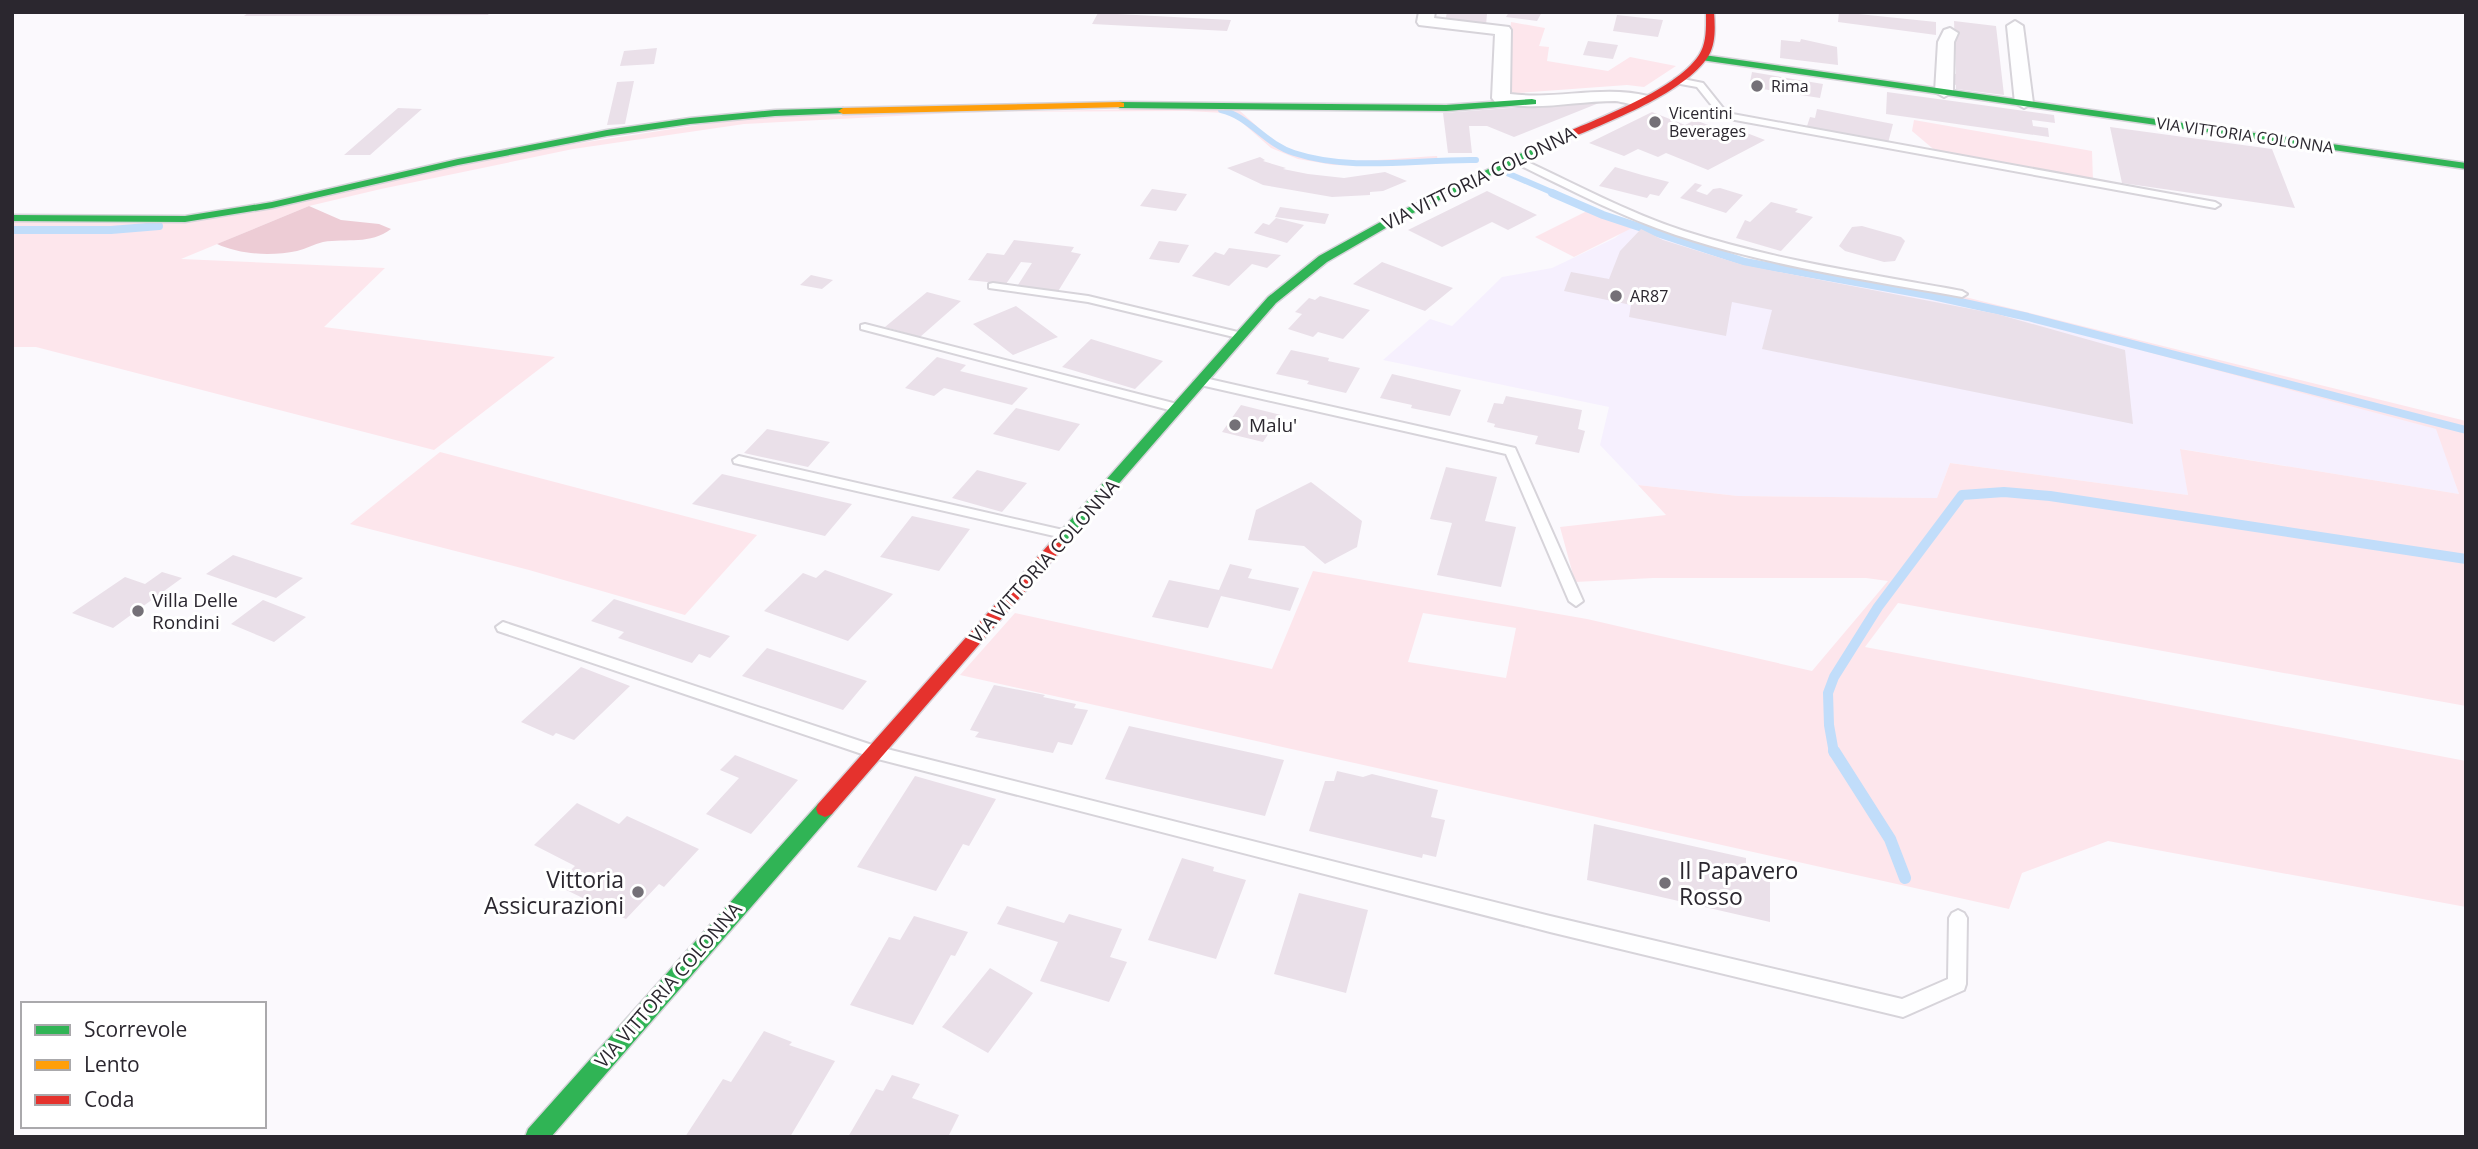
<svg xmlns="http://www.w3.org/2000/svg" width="2478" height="1149" font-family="'Open Sans',sans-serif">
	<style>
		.built { fill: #f6f0fe }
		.green { fill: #fde6ec; fill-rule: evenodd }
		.forest { fill: #edccd5 }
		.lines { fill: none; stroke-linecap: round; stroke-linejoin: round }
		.stream-far3 { stroke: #c1ddfa; stroke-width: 6 }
		.stream-far2 { stroke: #c1ddfa; stroke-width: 8 }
		.stream-far1 { stroke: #c1ddfa; stroke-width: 10 }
		.stream { stroke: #c1ddfa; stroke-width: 12 }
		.building { fill: #eae0e9 }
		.lane-casing { stroke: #d7d4da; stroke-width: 4 }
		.street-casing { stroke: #d7d4da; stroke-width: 4 }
		.fast-casing { stroke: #d7d4da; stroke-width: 3 }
		.slow-casing { stroke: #d7d4da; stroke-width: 3 }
		.jam-casing { stroke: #d7d4da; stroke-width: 3 }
		.lane { fill: #fefeff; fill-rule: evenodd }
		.street { fill: #fefeff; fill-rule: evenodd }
		.fast { fill: #30b455; fill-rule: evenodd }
		.slow { fill: #ff9f0a; fill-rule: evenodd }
		.jam { fill: #e5322d; fill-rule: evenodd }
		.poi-dot { fill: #747077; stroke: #fff; stroke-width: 2.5 }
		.labels { text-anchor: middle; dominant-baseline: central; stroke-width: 6; stroke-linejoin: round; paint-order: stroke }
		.far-poi-label { font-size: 16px; fill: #2b272f; stroke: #fff; text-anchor: start }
		.far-street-label { font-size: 16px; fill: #2b272f; stroke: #fff }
		.street-label { font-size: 19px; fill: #2b272f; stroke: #fff }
		.poi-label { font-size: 19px; fill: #2b272f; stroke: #fff; text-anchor: start }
		.near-poi-label { font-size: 23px; fill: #2b272f; stroke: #fff; text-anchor: start }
	</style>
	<rect width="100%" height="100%" fill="#fbf9fd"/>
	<!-- built -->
	<path class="built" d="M1631 226 1739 262 1998 312 2437 429 2459 494 2181 449 2188 495 1950 463 1937 498 1738 496 1638 485 1600 445 1609 407 1383 360 1430 319 1452 326 1502 277 1552 268 1615 238Z"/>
	<!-- green -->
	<path class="green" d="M1511 22 1545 28 1539 46 1549 47 1547 61 1608 71 1630 57 1676 66 1644 87 1627 85 1504 94Z
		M1235 107C1251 119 1264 136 1282 145 1328 170 1387 158 1437 156L1438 161 1374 166 1333 165 1298 159 1271 148 1239 120 1224 113 1188 111 974 112 744 124 573 149 381 189 309 206 181 259 385 268 324 327 555 357 434 450 36 347H12V221L182 220 534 150 751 117Z
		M1914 120 2092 151 2093 181 1938 153 1912 131Z
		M1589 210 1631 226 1635 223 1743 259 1961 296 2466 421V706L1898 603 1865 647 2466 761V907L2108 841 2022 873 2009 909 960 675 1015 613 1272 669 1313 571 1587 619 1812 671 1888 581 1866 578H1653L1575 582 1560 527 1666 515 1638 485 1738 496 1937 498 1950 463 2188 495 2180 449 2459 494 2436 429 1998 312 1739 262 1634 227 1574 257 1535 237ZM1423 613 1516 628 1506 678 1408 662Z
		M440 452 757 535 685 615 529 570 350 524Z"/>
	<!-- forest -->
	<path class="forest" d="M309 206 341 220 379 224 391 229C370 245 347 238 323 242 314 244 306 249 297 251 272 256 241 255 217 244Z"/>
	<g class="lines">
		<!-- stream-far3 -->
		<path class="stream-far3" d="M1221 110C1249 116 1265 144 1294 153 1352 172 1416 159 1476 160
			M1507 173 1556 194"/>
		<!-- stream-far2 -->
		<path class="stream-far2" d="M1552 193 1603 215 1745 262 1933 296 2028 317 2466 430
			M12 230H111L159 226"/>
		<!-- stream-far1 -->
		<path class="stream-far1" d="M1834 753 1829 725 1828 693 1834 677 1878 607 1962 495 2004 492 2050 496 2466 559"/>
		<!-- stream -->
		<path class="stream" d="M1834 751 1890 839 1905 878"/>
	</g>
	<!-- building -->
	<path class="building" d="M249 12H490L488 15 244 16Z
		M1447 12H1484L1487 14 1486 25 1445 22Z
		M1509 12H1542L1537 21 1506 17Z
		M1839 12 1936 22V35L1838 22Z
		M1098 13 1231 20 1227 31 1092 24Z
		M1617 15 1663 20 1658 37 1613 31Z
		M1954 21 1996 26 2004 95 1956 89V85L1952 84 1951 73 1956 74Z
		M1801 39 1837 47 1838 65 1780 58 1781 40 1800 42Z
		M1588 41 1618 45 1613 59 1583 55Z
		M657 48 654 64 620 66 624 51Z
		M1752 72 1823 84 1820 98 1749 87Z
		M634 81 625 124 607 125 617 82Z
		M1887 92 2054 115 2055 123 2032 120 2033 126 2048 128 2049 137 1886 114Z
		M1604 101 1514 137 1487 126H1469L1472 153H1448L1443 113Z
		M398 108 422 109 370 155H344Z
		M1817 109 1893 124 1888 143 1806 129 1810 117 1815 118Z
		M1652 112 1685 125 1695 120 1719 129 1726 125 1765 140 1708 170 1666 153 1658 157 1638 149 1624 156 1589 143Z
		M2110 127 2272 149 2295 208 2122 183Z
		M1260 157 1265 160 1263 161 1286 168 1283 169 1308 174 1344 178 1385 172 1407 181 1383 191 1370 192V195L1332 197 1263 185 1227 168Z
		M1615 167 1642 175 1669 182 1659 196 1650 194 1647 198 1599 186Z
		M1695 183 1702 185 1696 191 1707 195 1713 189 1720 188 1743 195 1726 213 1680 198Z
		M1152 189 1187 194 1176 211 1140 206Z
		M1487 191 1537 215 1508 230 1492 222 1442 247 1408 230Z
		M1771 202 1798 209 1795 212 1813 217 1781 251 1736 238 1745 220 1750 222Z
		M1280 207 1329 214 1325 224 1275 217Z
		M1276 218 1304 225 1287 243 1254 233 1263 223 1269 225Z
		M1862 226 1901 237 1905 241 1895 261 1884 262 1845 251 1839 246 1852 227Z
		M1641 229 1663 240 1743 265 1997 314 2125 350 2133 424 1762 349 1772 310 1732 302 1726 336 1629 317 1631 305 1564 291 1571 272 1609 279 1620 251Z
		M1014 240 1074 247 1071 252 1081 254 1057 293 1016 288 1032 263 1021 262 1006 284 968 280 987 253 1004 255Z
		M1159 241 1189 245 1179 263 1149 259Z
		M1229 248 1281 255 1267 268 1252 264 1229 286 1192 276 1215 252 1224 255Z
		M1382 262 1453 288 1425 311 1353 284Z
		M811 275 833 280 822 289 800 285Z
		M927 292 961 301 920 337 885 327Z
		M1320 296 1370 310 1343 339 1318 332 1313 337 1288 329 1302 314 1295 312 1309 298 1315 300Z
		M1016 306 1058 337 1013 355 973 324Z
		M1091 339 1163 361 1135 389 1062 367Z
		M1291 350 1329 358 1328 361 1360 368 1346 393 1307 384 1309 381 1276 374Z
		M937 357 966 365 960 371 1028 388 1012 405 944 388 934 396 905 388Z
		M1392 374 1461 390 1450 416 1411 408 1412 405 1380 398Z
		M1506 396 1582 410 1578 429 1585 431 1579 453 1535 444 1538 436 1494 427 1495 424 1487 422 1494 403 1503 404Z
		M1241 405 1281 415 1263 442 1222 432Z
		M1016 408 1080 424 1059 451 993 434Z
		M767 429 830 442 808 467 744 453Z
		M1446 467 1497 477 1485 521 1516 527 1501 587 1437 575 1452 523 1430 519Z
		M977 470 1027 483 1002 512 952 498Z
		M722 474 852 504 825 536 692 504Z
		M1311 482 1362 521 1357 547 1325 564 1304 546 1248 540 1256 510Z
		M912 516 970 529 939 571 880 557Z
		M233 555 303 578 276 598 206 574Z
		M1230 564 1252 569 1248 578 1299 588 1290 611 1221 596 1208 628 1152 617 1169 580 1219 590Z
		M825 570 893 594 848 641 764 611 803 573 816 578Z
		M162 572 182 578 113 628 72 613 125 577 145 584Z
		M614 599 730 636 710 658 699 654 692 663 618 638 624 632 591 621Z
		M263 600 306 617 274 642 231 624Z
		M767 648 867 681 843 710 742 676Z
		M581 667 630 686 574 740 556 733 553 736 521 722Z
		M994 685 1045 695 1043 697 1076 704 1074 708 1088 710 1072 745 1058 742 1053 753 975 737 979 732 970 730Z
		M1129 726 1284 760 1265 816 1105 779Z
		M735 755 798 780 751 834 706 814 739 778 720 770Z
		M1337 771 1363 777 1372 774 1438 790 1431 817 1445 820 1436 857 1423 854 1422 858 1309 831 1325 781H1334Z
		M915 776 996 799 969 846 963 844 936 891 857 867Z
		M577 803 619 824 627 816 699 849 664 887 659 884 626 919 556 885 575 866 534 845Z
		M1594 824 1746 858V870L1770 876V922L1587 880Z
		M1182 858 1214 867 1213 871 1246 880 1216 959 1148 940Z
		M1299 893 1368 910 1346 993 1274 974Z
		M1007 906 1064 923 1069 914 1122 929 1110 957 1127 962 1109 1002 1040 981 1058 942 997 924Z
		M914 916 968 932 955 956 951 955 913 1025 850 1005 889 937 900 940Z
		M990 968 1033 993 988 1053 942 1027Z
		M764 1031 792 1042 789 1045 835 1061 790 1137H685L723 1079 731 1082Z
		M892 1075 920 1084 912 1098 959 1115 948 1137H848L876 1089 883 1091Z"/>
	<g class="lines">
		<defs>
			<path id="lane" d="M1678 78 1703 83 1727 113 2215 202 2220 205 2215 208 1724 118 1721 117 1697 87 1675 83V79Z
				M1511 157H1517C1572 182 1626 212 1684 231 1774 260 1869 274 1962 291L1967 294 1962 297C1866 280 1769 266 1676 235 1619 216 1565 187 1511 161Z
				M993 283 1088 296 1242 333 1244 335 1238 338 1088 302 989 288V284Z
				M865 324 1181 405 1183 408 1177 412 861 329V325Z
				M1200 377 1515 448 1583 601 1576 606 1569 601 1506 454 1196 384 1194 381Z
				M739 456 1063 530 1070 534 1063 538 734 463 733 460Z
				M503 622 875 746 1550 916 1902 999 1948 979 1949 918 1952 913 1958 910 1964 913 1967 918 1966 984 1964 990 1903 1017 1550 932 874 758 498 631 496 627Z"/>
			<path id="street" d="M1419 12H1435L1434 18 1509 27 1511 30 1510 94C1556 100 1603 85 1648 96L1651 100C1642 110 1627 102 1615 101 1574 101 1535 112 1495 102L1492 98 1495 34 1419 25 1417 22Z
				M2015 21 2023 26 2033 103 2024 108 2015 103 2007 26Z
				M1950 28 1958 33 1954 42 1953 92 1944 97 1935 92 1938 42 1944 30Z"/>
			<path id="fast" d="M1704 55 2466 163V169L1701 60 1699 58Z
				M1532 99 1536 100V104L1446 111 1120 108 1115 105 1120 102 1446 105Z
				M843 108 848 111 847 113 775 116 690 124 607 136 458 165 272 208 185 222 12 221V215L185 216 272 202 458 159 607 130 690 118 775 110Z
				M1549 140 1558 142 1403 218 1327 262 1276 303 1061 550H1051L1048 546 1051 542 1268 297 1319 256 1395 214Z
				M825 801 832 804 834 809 832 814 551 1137H525L528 1129 818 804Z"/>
			<path id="slow" d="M1120 102 1124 103V107L843 114 838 111 843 108Z"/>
			<path id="jam" d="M1706 12H1714C1715 26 1716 42 1709 55 1685 95 1599 125 1557 144H1549V140C1590 121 1675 92 1699 55 1707 43 1706 26 1706 12Z
				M1056 541 1064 546 1061 550 832 814 825 817 818 814 816 809 818 804 1051 542Z"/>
		</defs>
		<!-- lane casing -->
		<use href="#lane" class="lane-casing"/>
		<!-- street casing -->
		<use href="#street" class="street-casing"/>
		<!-- fast casing -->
		<use href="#fast" class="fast-casing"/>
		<!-- slow casing -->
		<use href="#slow" class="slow-casing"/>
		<!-- jam casing -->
		<use href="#jam" class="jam-casing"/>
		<!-- lane -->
		<use href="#lane" class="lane"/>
		<!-- street -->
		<use href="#street" class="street"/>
		<!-- fast -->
		<use href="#fast" class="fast"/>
		<!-- slow -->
		<use href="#slow" class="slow"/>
		<!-- jam -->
		<use href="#jam" class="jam"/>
	</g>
	<!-- markers -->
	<g class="poi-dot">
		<circle cx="1757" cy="86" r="7"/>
		<circle cx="1655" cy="122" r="7"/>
		<circle cx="1616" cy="296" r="7"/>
		<circle cx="1235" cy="425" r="7"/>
		<circle cx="138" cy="611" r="7"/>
		<circle cx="1665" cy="883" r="7"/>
		<circle cx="638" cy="892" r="7"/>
	</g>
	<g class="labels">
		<!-- far-poi labels -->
		<g class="far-poi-label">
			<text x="1771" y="86">Rima</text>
			<text x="1669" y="113">Vicentini<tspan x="1669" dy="18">Beverages</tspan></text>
			<text x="1630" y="296">AR87</text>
		</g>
		<!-- far-street labels -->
		<g class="far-street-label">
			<text transform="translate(2245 135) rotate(8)">VIA VITTORIA COLONNA</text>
		</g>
		<!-- street labels -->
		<g class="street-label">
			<text transform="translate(1479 178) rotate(-26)">VIA VITTORIA COLONNA</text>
			<text transform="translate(1044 561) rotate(-48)">VIA VITTORIA COLONNA</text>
			<text transform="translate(668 985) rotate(-49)">VIA VITTORIA COLONNA</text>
		</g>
		<!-- poi labels -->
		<g class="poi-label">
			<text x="1249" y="425">Malu'</text>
			<text x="152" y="600">Villa Delle<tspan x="152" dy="22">Rondini</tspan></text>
		</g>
		<!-- near-poi labels -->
		<g class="near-poi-label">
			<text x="1679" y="870">Il Papavero<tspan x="1679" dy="26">Rosso</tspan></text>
			<text x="624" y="879" text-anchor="end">Vittoria<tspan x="624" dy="26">Assicurazioni</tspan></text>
		</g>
	</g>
	<!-- border -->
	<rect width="2478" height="1149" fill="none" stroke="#2b272f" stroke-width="28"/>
	<!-- legend -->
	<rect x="21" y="1002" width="245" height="126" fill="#ffffff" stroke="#aaa9ac" stroke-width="2"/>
	<rect x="35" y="1025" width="35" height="10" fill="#30b455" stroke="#aaa9ac" stroke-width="2"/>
	<text x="84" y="1037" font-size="21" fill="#2b272f">Scorrevole</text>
	<rect x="35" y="1060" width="35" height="10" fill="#ff9f0a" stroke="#aaa9ac" stroke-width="2"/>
	<text x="84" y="1072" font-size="21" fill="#2b272f">Lento</text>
	<rect x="35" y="1095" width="35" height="10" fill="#e5322d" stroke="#aaa9ac" stroke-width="2"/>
	<text x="84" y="1107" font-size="21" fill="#2b272f">Coda</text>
</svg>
